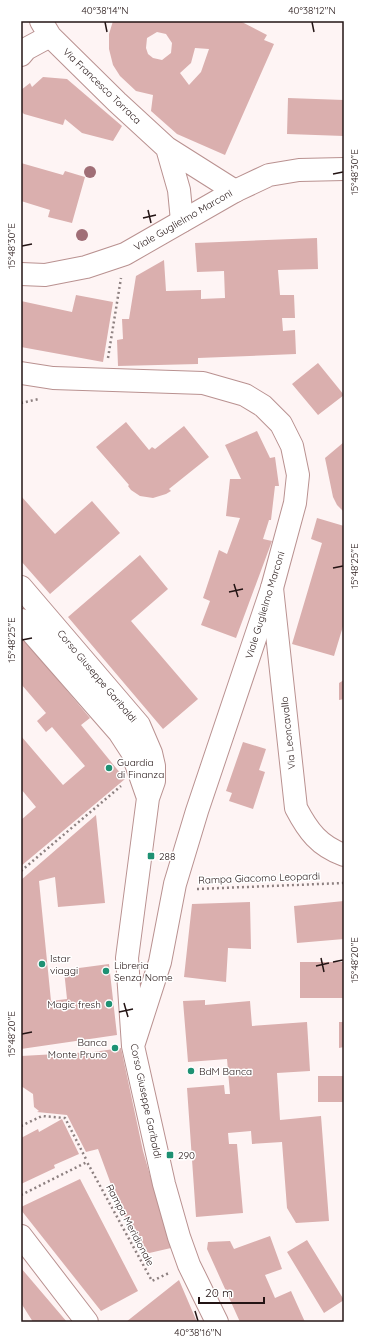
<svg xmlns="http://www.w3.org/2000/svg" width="365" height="1343" font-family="Quicksand,sans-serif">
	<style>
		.building { fill: #daafae; fill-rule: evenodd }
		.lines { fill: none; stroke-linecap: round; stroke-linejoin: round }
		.minor-casing { stroke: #b99190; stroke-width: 24 }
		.tertiary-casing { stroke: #b99190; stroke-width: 24 }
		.path { stroke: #8d8080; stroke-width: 2.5; stroke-dasharray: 2 3; stroke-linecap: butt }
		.minor { stroke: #fff; stroke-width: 22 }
		.tertiary { stroke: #fff; stroke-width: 22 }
		.tree { fill: #a06e76 }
		.ticks { fill: none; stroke: #231414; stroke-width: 1.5 }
		.poi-dot { fill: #1e9173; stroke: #fff; stroke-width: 1.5 }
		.labels { text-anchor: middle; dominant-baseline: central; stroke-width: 3; stroke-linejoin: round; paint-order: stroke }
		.street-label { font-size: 10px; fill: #231414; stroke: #fff }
		.poi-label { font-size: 10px; fill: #231414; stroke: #fff; text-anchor: start }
		.neatline { fill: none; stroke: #231414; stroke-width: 1.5 }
		.ticks-label { font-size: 10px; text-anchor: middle; fill: #231414 }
	</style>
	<rect width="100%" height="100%" fill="#fef4f4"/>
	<!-- building -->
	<path class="building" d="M113 21H240L267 35 264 40 274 44 225 155 177 134 151 111 153 95 136 91 120 76 113 65 109 49V34ZM157 32 166 34 172 43 171 53 162 60 153 58 148 54 146 48 147 38ZM195 48 209 49 201 72 189 85 180 73 191 63Z
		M43 77 67 79 122 126 113 141 82 133 65 119 63 125 24 114 21 111V90L30 83 32 87Z
		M288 98 344 100V136L287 134Z
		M21 163 63 175 65 171 85 177 72 223 48 217 50 210 21 201Z
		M317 238 318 269 278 270 280 295H294L295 318H282L283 331 295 330 296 354 198 358V364L118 366 117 340 123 339 122 319H129L136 276 164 260 166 291 201 290V299L225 298 224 271 197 272 195 243Z
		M76 295 113 302 103 362 21 347V301L72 312Z
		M318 363 344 395 318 415 292 384Z
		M126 422 149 450 152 447 155 449 184 426 209 457 169 489 171 491 166 494 153 498 140 496 131 490 128 486 129 485 96 447Z
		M257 431 270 458 275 457 279 486H275L271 520H269L263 539 272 541 236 638 201 625 210 601 203 598 219 550 227 554 240 518 226 516 230 479H241L225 445Z
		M344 442V512L337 505 333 497 325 458Z
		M21 496 55 534 92 501 120 533 50 594 21 561Z
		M317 518 344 526V623L334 656 292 644 322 543 311 539Z
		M140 555 168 589 131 621 198 699 163 729 68 617Z
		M21 636 90 718 81 725 125 779 21 866V820L36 807 21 789V736L63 785 85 766 52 727 46 732 37 721 46 713 21 684Z
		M344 680V699L339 700V683Z
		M243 742 266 749 259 770 265 772 253 809 229 801 232 793 226 791Z
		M96 815 105 903 58 907 55 877 39 881 51 1001 67 999 64 970 109 964 117 1035 21 1049V880Z
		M344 901V939L297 943 294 906Z
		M250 902 251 949 228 948 226 982 184 977 192 904Z
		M300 962H344V998H300Z
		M205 1000V1005L250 1001 252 1026 307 1022 310 1071 277 1073 280 1120 321 1116 329 1221 296 1223 287 1208 282 1142 252 1144 251 1131 228 1133 229 1144H237L243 1213 196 1217 187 1088 224 1085 225 1094H230L227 1059 188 1062 183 1001Z
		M339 1022H344V1047L339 1048Z
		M121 1048 143 1151 171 1248 145 1254 119 1206 98 1149 86 1152 67 1115 37 1112 39 1111 34 1107 33 1094 21 1086V1056L93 1052Z
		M318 1076H344V1102H318Z
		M62 1119 79 1154 54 1165 55 1168 21 1184V1138L38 1129 39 1132Z
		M80 1179 138 1291 101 1311 21 1210V1207Z
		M270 1236 282 1269 265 1275 275 1298 291 1291 305 1322H240L207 1249 208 1242 230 1241 234 1249Z
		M307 1240 344 1300 324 1313 287 1252Z
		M21 1268 67 1322H33L21 1303Z
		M179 1280 197 1322H126Z"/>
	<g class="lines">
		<defs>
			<path id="minor" d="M41 21 50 36 117 102 167 148 235 191
				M21 55 26 49 50 36
				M167 148 179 190 182 221
				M272 588 296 808C308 831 319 846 344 855
				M21 1236 87 1322"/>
			<path id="tertiary" d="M21 274 45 275 86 267 125 254 235 191 269 175 299 170 344 169
				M21 373 53 378 203 383 245 395 263 406 281 424 292 446 298 475 295 503 272 588 197 811 175 884 160 962 133 1046
				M21 587 139 725 151 753 154 766V781L148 798 127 958 133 1046 164 1184 179 1237 189 1265 217 1322
				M21 620 119 732 132 752 147 795"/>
		</defs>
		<!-- minor casing -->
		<use href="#minor" class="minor-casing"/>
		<!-- tertiary casing -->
		<use href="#tertiary" class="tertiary-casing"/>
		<!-- path -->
		<path class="path" d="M108 358 121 278
			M21 403 39 399
			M21 871 121 786
			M197 889 344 883
			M21 1126 42 1116 65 1118 87 1161
			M21 1195 87 1162 152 1281 169 1273"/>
		<!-- minor -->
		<use href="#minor" class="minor"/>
		<!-- tertiary -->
		<use href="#tertiary" class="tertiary"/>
	</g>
	<!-- trees -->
	<g class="tree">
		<circle cx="90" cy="172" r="6"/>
		<circle cx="82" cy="235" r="6"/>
	</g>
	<!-- ticks -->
	<path class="ticks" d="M105 22 107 32M312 22 314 32M333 174 343 172M148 210 151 223M143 218 156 215M22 246 32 244M333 568 343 566M234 584 238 597M229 592 243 589M22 640 32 638M321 958 324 972M333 962 343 960M316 966 329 963M124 1003 128 1017M119 1012 133 1009M22 1034 32 1032M195 1311 198 1321"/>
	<!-- markers -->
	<g class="poi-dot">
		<circle cx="109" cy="768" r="4"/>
		<rect x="147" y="852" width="8" height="8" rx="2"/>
		<circle cx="42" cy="964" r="4"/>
		<circle cx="106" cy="971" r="4"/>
		<circle cx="109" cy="1004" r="4"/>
		<circle cx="115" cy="1048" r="4"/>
		<circle cx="191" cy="1071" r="4"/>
		<rect x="166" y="1151" width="8" height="8" rx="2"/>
	</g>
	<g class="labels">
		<!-- street labels -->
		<g class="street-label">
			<text transform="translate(102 86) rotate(44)">Via Francesco Torraca</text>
			<text transform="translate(183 220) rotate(-30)">Viale Guglielmo Marconi</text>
			<text transform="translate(265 605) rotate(-73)">Viale Guglielmo Marconi</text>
			<text transform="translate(97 676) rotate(50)">Corso Giuseppe Garibaldi</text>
			<text transform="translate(288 733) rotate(-96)">Via Leoncavallo</text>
			<text transform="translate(259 878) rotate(-2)">Rampa Giacomo Leopardi</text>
			<text transform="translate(146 1101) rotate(78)">Corso Giuseppe Garibaldi</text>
			<text transform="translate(130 1225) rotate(62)">Rampa Meridionale</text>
		</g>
		<!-- poi labels -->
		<g class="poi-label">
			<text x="117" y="762">Guardia<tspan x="117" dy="12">di Finanza</tspan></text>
			<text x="159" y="856">288</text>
			<text x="50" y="958">Istar<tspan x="50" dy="12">viaggi</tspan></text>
			<text x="114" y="965">Libreria<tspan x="114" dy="12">Senza Nome</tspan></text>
			<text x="101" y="1004" text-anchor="end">Magic fresh</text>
			<text x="107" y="1042" text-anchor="end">Banca<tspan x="107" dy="12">Monte Pruno</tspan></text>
			<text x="199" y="1071">BdM Banca</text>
			<text x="178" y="1155">290</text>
		</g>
	</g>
	<!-- border -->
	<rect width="365" height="1343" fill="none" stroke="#ffffff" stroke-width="44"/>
	<!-- scale -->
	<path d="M199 1297v6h65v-6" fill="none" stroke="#231414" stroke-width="2"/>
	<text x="205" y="1297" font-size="12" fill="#231414" stroke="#ffffff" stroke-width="3" paint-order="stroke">20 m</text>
	<rect x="22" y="22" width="321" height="1299" class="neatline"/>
	<g class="ticks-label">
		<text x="105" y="14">40°38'14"N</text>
		<text x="312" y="14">40°38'12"N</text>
		<text transform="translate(354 172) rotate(-90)" y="4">15°48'30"E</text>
		<text transform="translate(11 246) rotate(-90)" y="4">15°48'30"E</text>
		<text transform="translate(354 566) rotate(-90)" y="4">15°48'25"E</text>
		<text transform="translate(11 640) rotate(-90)" y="4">15°48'25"E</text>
		<text transform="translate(354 960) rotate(-90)" y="4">15°48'20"E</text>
		<text transform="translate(11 1034) rotate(-90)" y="4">15°48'20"E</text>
		<text x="198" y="1336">40°38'16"N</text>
	</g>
</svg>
